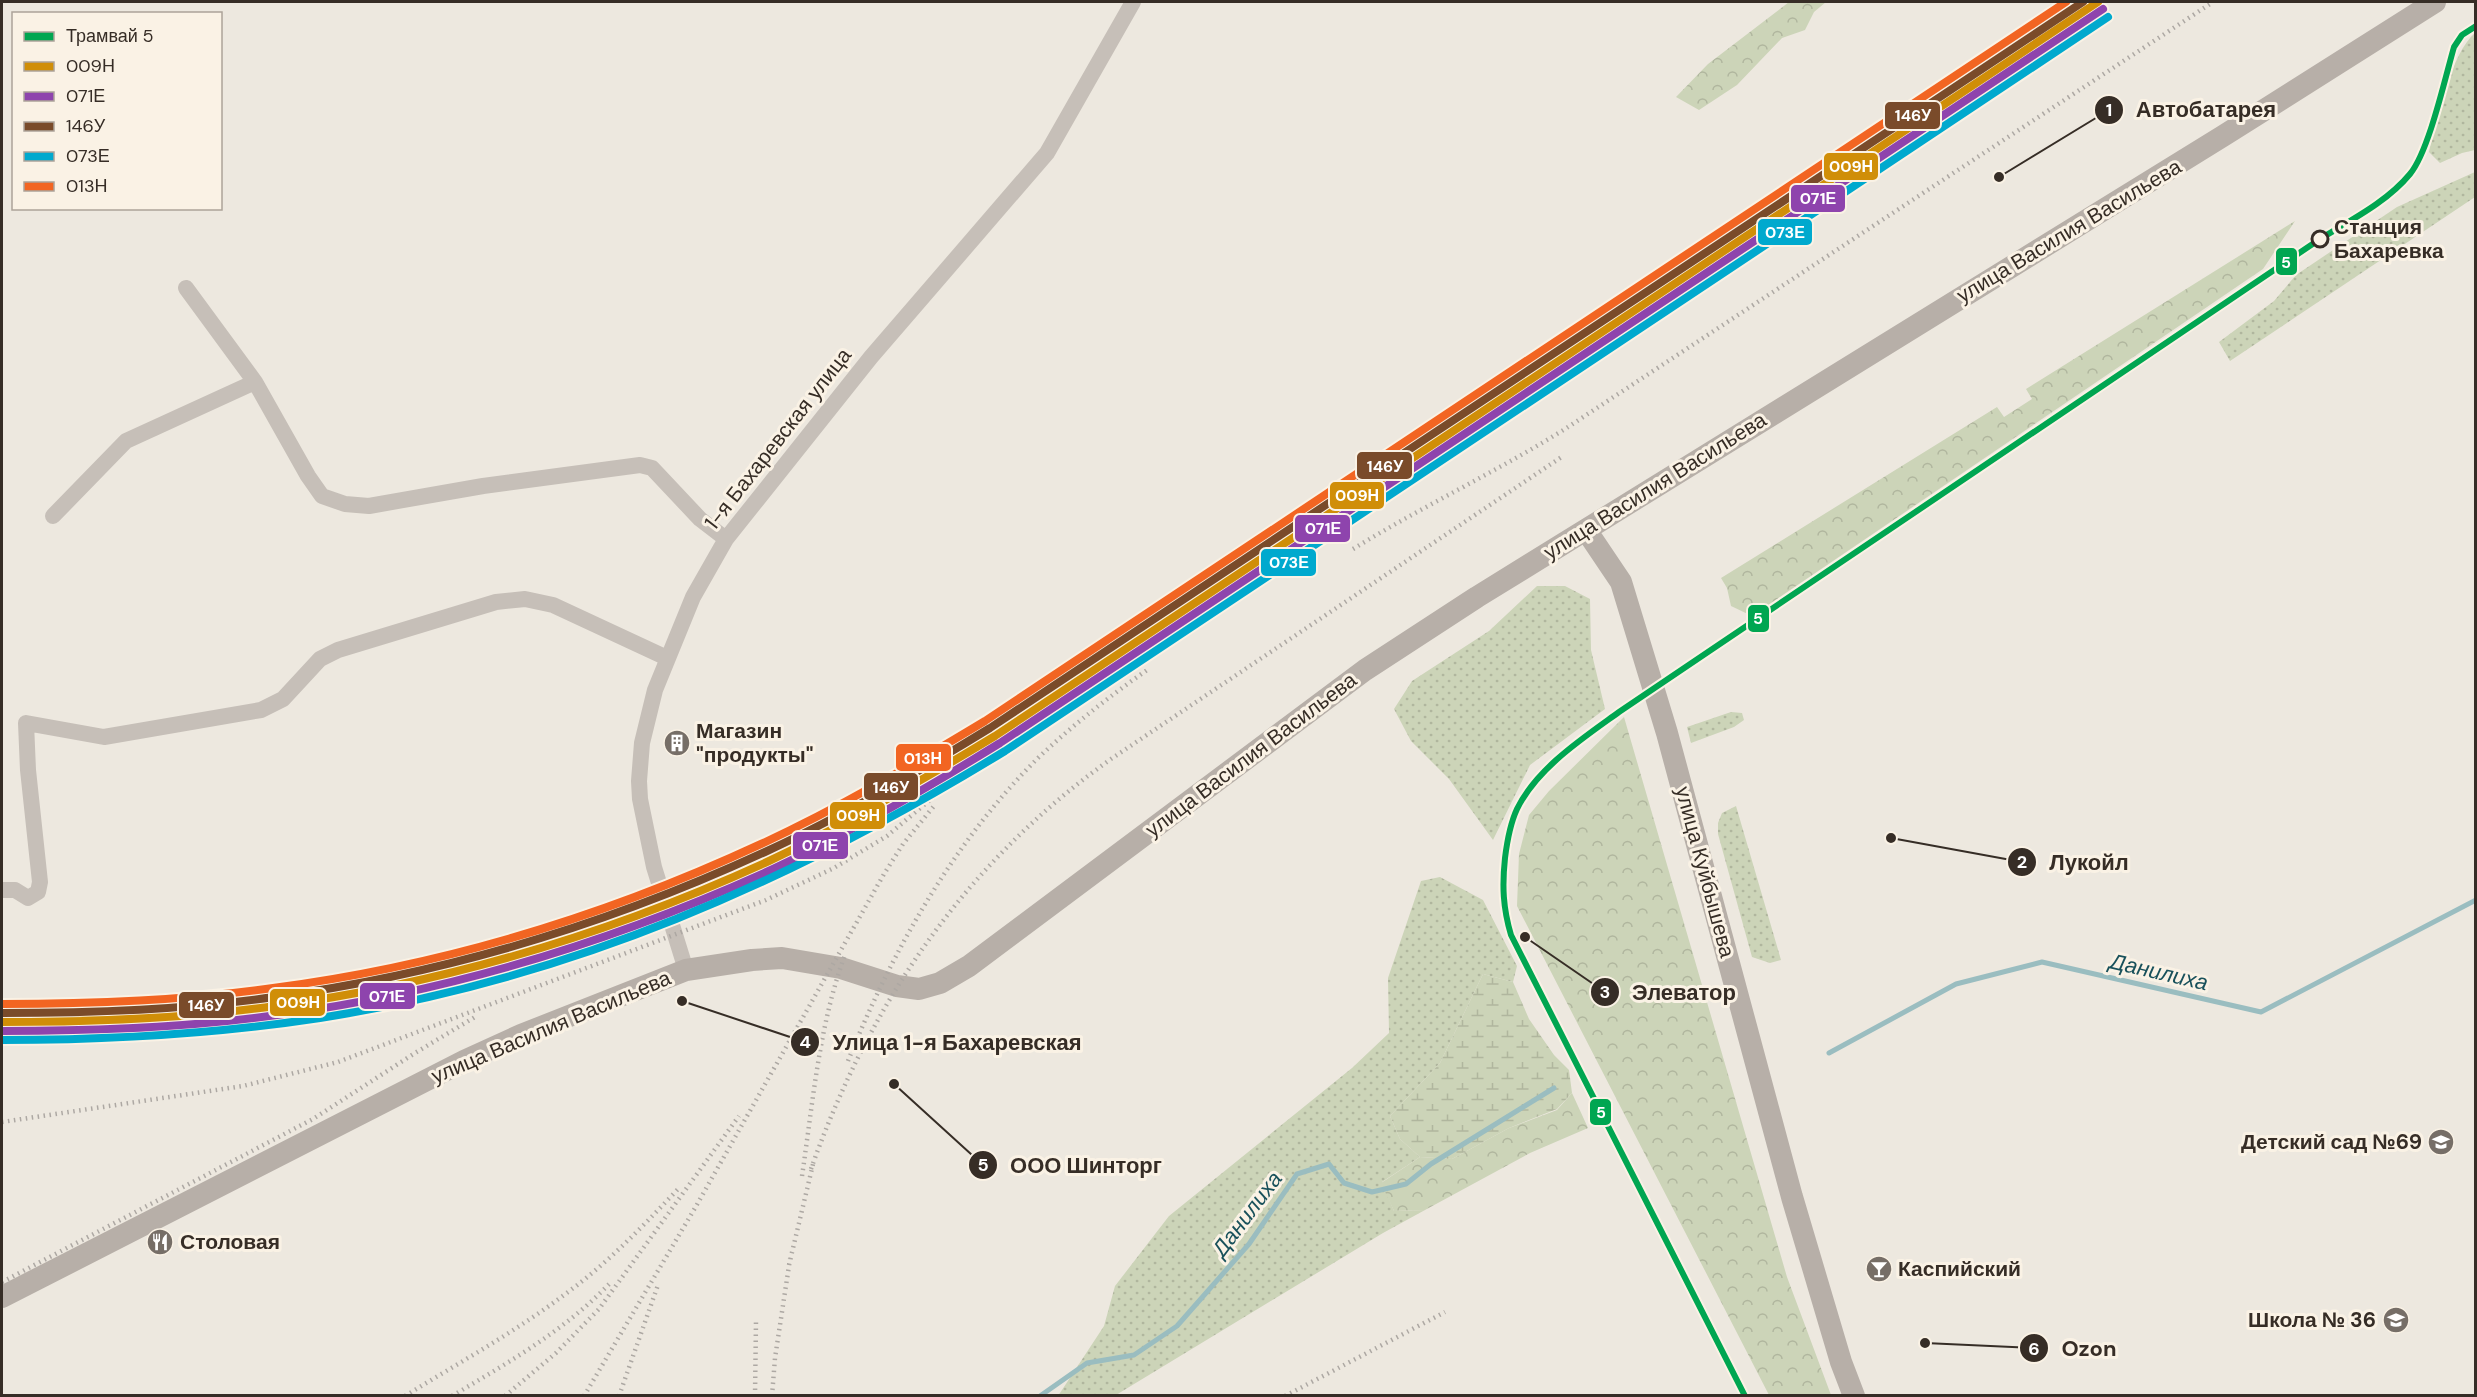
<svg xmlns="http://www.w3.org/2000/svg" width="2477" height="1397" font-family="'DM Sans',sans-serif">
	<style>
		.grass { fill: url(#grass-dots) }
		.forest { fill: url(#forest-crowns) }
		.wetland { fill: url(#wetland-marsh) }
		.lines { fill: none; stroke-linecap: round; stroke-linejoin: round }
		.stream { stroke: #9abdc0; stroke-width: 5 }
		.minor { stroke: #c6bfb8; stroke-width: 16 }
		.secondary { stroke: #b7afa8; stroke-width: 22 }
		.rail { stroke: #ada8a3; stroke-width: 4.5; stroke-dasharray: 1.5 4.5; stroke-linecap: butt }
		.rail-1-casing { stroke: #faf2e5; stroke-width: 12 }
		.rail-2-casing { stroke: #faf2e5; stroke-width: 12 }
		.rail-3-casing { stroke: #faf2e5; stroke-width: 12 }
		.rail-4-casing { stroke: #faf2e5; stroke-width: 12 }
		.rail-5-casing { stroke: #faf2e5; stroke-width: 12 }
		.rail-1 { stroke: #d08e08; stroke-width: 8 }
		.rail-2 { stroke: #8e44ad; stroke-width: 8 }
		.rail-3 { stroke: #7a4b2a; stroke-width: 8 }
		.rail-4 { stroke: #00a9ce; stroke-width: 8 }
		.rail-5 { stroke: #f26522; stroke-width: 8 }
		.tram-1-casing { stroke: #faf2e5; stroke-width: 10 }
		.tram-1 { stroke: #00a651; stroke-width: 6 }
		.stop-dot { fill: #faf2e5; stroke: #362d26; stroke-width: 3 }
		.labels { text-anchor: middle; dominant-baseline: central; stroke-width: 6; stroke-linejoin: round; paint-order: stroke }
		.stop-label { font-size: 21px; font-weight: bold; fill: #362d26; stroke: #faf2e5; text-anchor: start }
		.street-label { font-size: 21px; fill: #362d26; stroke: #faf2e5 }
		.poi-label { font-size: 21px; font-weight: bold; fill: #362d26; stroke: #faf2e5; text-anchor: start }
		.water-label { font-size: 22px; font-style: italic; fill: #19515b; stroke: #faf2e5 }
		.leader { fill: none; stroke: #362d26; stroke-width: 2 }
		.callout-dot { fill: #362d26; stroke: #faf2e5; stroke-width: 2 }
		.mark-label { font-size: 18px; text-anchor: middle; font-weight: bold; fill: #fff }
		.callout-label { font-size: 22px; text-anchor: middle; font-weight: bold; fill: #362d26; stroke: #faf2e5; stroke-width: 6; stroke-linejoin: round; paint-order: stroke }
		.line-badge { stroke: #faf2e5; stroke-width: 2 }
		.badge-label { font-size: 16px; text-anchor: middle; font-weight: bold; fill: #fff }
	</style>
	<defs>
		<pattern id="grass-dots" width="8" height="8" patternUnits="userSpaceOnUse" patternTransform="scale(1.5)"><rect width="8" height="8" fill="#ccd4b8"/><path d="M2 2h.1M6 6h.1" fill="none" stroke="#b0b69e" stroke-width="1.8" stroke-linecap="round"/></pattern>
		<pattern id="forest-crowns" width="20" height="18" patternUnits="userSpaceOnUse" patternTransform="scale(1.5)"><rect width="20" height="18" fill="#ccd4b8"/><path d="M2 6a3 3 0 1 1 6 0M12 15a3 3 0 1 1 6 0" fill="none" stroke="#b0b69e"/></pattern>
		<pattern id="wetland-marsh" width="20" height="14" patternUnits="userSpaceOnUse" patternTransform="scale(1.5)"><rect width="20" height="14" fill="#ccd4b8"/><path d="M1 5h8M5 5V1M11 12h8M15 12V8" fill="none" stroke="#b0b69e"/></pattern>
	</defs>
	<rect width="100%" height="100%" fill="#ede8df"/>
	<!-- grass -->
	<path class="grass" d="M2475 33V150L2462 153 2440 163 2429 152C2436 122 2451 53 2475 33Z
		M2475 172V197L2230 361 2219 342 2274 301 2296 275 2397 207Z
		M1537 586H1565L1590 599 1591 650 1605 709 1530 765 1493 840 1449 779 1411 741 1394 709 1412 681 1489 631Z
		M1731 712 1742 713 1744 720 1734 727 1691 743 1687 727Z
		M1736 806 1781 960 1770 963 1752 957 1718 834V823L1722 813Z
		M1440 877 1483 900 1517 966 1513 982 1483 974 1440 1063 1390 1116 1400 1139 1420 1157 1382 1182 1394 1211 1425 1210 1383 1233 1116 1395 1058 1396 1104 1326 1115 1286 1169 1216 1352 1068 1389 1033 1388 978 1421 881Z"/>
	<!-- forest -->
	<path class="forest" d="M1789 2H1826L1814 12 1805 30 1782 38 1737 85 1699 110 1676 97 1708 64Z
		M2295 221 2263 269 1752 616 1731 606 1727 588 1721 578 1997 407 2004 417 2032 399 2026 389Z
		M1624 717 1787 1277 1831 1395H1769L1517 906 1519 854 1529 815 1549 791Z
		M1572 1093 1588 1128 1530 1153 1425 1210 1394 1211 1381 1183 1420 1157 1452 1159 1509 1128 1557 1110Z"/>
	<!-- wetland -->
	<path class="wetland" d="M1483 974 1513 982 1529 1019 1554 1055 1569 1070 1572 1093 1557 1109 1509 1128 1452 1159 1420 1157 1400 1139 1390 1116 1440 1063Z"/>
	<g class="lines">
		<!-- stream -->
		<path class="stream" d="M1829 1053 1956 984 2042 962 2261 1012 2476 900
			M1040 1396 1087 1363 1134 1355 1177 1326 1249 1244 1297 1174 1329 1164 1344 1183 1372 1192 1406 1184 1431 1164 1554 1088"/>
		<!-- minor -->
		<path class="minor" d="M186 288 255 382 308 476 322 496 345 504 369 506 483 486 640 465 652 468 700 519 726 539
			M53 516 126 441 255 382
			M2 890H15L28 898 38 892 40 882 28 770 26 723 104 737 261 710 283 699 320 659 338 650 496 602 525 599 553 605 667 658
			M686 970 654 867 640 799 639 781 642 743 655 690 693 597 726 539 871 357 1047 153 1133 2"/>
		<!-- secondary -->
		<path class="secondary" d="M1586 530 1621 582 1667 733 1792 1197 1841 1362 1854 1396
			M2 1297 464 1061 521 1035 686 970 752 960 782 958 841 968 897 986 919 989 940 983 969 966 1365 670 1477 597 2223 136 2435 2"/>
		<!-- rail -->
		<path class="rail" d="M1353 549C1423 506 1496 472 1565 429L2213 2
			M848 1061C892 951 954 841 1039 757 1074 724 1111 695 1150 668
			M2 1122 243 1086 338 1062 766 900 834 868 887 836 1017 727 1079 681
			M811 1169C870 1002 966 862 1111 759L1563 456
			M802 1176C813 1102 819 1025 845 955
			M789 1265 814 1160
			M2 1282 313 1119 415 1053 475 1017
			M405 1396C460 1362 517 1331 568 1292 609 1262 644 1225 679 1188
			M452 1396C509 1362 566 1330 612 1281
			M505 1396 556 1353 599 1309 739 1116
			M584 1396 695 1208 884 874 903 844 934 806
			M619 1396 658 1285
			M755 1396 756 1321
			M772 1396 775 1358 790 1259
			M1285 1396 1445 1312"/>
		<defs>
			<path id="rail-1" d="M2 1022C93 1022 185 1019 275 1006 447 983 612 933 769 861 847 824 921 781 995 736L2098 2"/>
			<path id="rail-2" d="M2 1031C94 1031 186 1028 277 1015 449 992 615 941 773 869 851 832 926 789 1000 743L2103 9"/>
			<path id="rail-3" d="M2 1013C93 1013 184 1010 274 997 444 974 609 924 765 852 843 816 917 773 990 728L2083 2"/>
			<path id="rail-4" d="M2 1040C109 1040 215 1034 320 1018 570 979 791 882 1005 751L2108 17"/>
			<path id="rail-5" d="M2 1004C92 1004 183 1001 273 988 442 966 606 916 761 844 839 808 912 765 985 721L2066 2"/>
		</defs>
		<!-- rail-1 casing -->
		<use href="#rail-1" class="rail-1-casing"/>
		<!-- rail-2 casing -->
		<use href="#rail-2" class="rail-2-casing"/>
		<!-- rail-3 casing -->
		<use href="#rail-3" class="rail-3-casing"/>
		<!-- rail-4 casing -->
		<use href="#rail-4" class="rail-4-casing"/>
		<!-- rail-5 casing -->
		<use href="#rail-5" class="rail-5-casing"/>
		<!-- rail-1 -->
		<use href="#rail-1" class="rail-1"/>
		<!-- rail-2 -->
		<use href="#rail-2" class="rail-2"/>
		<!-- rail-3 -->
		<use href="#rail-3" class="rail-3"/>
		<!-- rail-4 -->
		<use href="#rail-4" class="rail-4"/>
		<!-- rail-5 -->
		<use href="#rail-5" class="rail-5"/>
		<defs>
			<path id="tram-1" d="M1745 1396 1511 935C1503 908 1502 886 1505 858 1507 842 1510 824 1517 809 1537 768 1583 738 1619 712L2320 239C2351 220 2387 202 2410 174 2429 151 2445 78 2454 47L2462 35 2476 26"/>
		</defs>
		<!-- tram-1 casing -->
		<use href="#tram-1" class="tram-1-casing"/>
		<!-- tram-1 -->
		<use href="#tram-1" class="tram-1"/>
	</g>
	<!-- icons -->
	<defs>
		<symbol id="building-disc" viewBox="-11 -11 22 22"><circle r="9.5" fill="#766e67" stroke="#faf2e5"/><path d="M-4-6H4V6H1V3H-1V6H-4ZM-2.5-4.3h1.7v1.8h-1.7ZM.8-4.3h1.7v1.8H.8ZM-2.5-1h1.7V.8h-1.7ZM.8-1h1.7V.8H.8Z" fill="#fff"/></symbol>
		<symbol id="school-disc" viewBox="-11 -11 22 22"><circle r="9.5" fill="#766e67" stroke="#faf2e5"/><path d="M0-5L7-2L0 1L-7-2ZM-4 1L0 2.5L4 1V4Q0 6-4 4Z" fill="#fff"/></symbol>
		<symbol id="restaurant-disc" viewBox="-11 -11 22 22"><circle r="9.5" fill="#766e67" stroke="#faf2e5"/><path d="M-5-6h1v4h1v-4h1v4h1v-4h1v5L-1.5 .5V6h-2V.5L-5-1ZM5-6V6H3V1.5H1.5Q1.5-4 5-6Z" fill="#fff"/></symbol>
		<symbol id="bar-disc" viewBox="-11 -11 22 22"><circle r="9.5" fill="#766e67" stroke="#faf2e5"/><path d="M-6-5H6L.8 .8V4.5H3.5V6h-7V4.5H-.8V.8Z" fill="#fff"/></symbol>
	</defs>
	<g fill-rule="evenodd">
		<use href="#building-disc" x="662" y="728" width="30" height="30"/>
		<use href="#school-disc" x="2426" y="1127" width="30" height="30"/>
		<use href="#restaurant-disc" x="145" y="1227" width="30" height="30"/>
		<use href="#bar-disc" x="1864" y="1254" width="30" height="30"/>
		<use href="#school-disc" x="2381" y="1305" width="30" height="30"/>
	</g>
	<!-- markers -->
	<circle class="stop-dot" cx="2320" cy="239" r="8"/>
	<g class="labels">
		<!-- stop labels -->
		<g class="stop-label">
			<text x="2334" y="227">Станция<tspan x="2334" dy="24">Бахаревка</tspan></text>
		</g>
		<!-- street labels -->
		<g class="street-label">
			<text transform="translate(2069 231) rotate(-31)">улица Василия Васильева</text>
			<text transform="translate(778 439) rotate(-52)">1-я Бахаревская улица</text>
			<text transform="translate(1655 486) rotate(-32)">улица Василия Васильева</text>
			<text transform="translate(1251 755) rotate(-37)">улица Василия Васильева</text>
			<text transform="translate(1705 872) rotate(75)">улица Куйбышева</text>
			<text transform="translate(551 1027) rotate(-23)">улица Василия Васильева</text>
		</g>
		<!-- poi labels -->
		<g class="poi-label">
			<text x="696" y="731">Магазин<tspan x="696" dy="24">"продукты"</tspan></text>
			<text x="2422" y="1142" text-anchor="end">Детский сад №69</text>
			<text x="180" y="1242">Столовая</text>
			<text x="1898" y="1269">Каспийский</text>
			<text x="2376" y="1320" text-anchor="end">Школа № 36</text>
		</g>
		<!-- water labels -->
		<g class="water-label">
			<text transform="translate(2159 972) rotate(13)">Данилиха</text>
			<text transform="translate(1247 1214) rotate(-53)">Данилиха</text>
		</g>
	</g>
	<!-- callouts -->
	<path class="leader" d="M1999 177L2109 110M1891 838L2022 862M1525 937L1605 992M682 1001L805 1042M894 1084L983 1165M1925 1343L2034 1348"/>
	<g class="callout-dot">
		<circle cx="1999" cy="177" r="6"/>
		<circle cx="1891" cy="838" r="6"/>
		<circle cx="1525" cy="937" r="6"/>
		<circle cx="682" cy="1001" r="6"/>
		<circle cx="894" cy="1084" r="6"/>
		<circle cx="1925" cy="1343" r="6"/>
		<circle cx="2109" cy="110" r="15"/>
		<circle cx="2022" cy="862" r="15"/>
		<circle cx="1605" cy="992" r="15"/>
		<circle cx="805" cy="1042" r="15"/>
		<circle cx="983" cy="1165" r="15"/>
		<circle cx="2034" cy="1348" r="15"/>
	</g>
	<g class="mark-label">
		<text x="2109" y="116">1</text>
		<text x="2022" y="868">2</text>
		<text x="1605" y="998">3</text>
		<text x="805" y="1048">4</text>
		<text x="983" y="1171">5</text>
		<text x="2034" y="1355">6</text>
	</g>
	<g class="callout-label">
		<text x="2206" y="117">Автобатарея</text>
		<text x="2089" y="870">Лукойл</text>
		<text x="1684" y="1000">Элеватор</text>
		<text x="957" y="1050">Улица 1-я Бахаревская</text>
		<text x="1086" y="1173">ООО Шинторг</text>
		<text x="2089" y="1356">Ozon</text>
	</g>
	<g class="line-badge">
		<rect x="1884" y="101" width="57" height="29" rx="6" fill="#7a4b2a"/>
		<rect x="1823" y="152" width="56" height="29" rx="6" fill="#d08e08"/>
		<rect x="1790" y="184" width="56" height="29" rx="6" fill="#8e44ad"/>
		<rect x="1757" y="218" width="56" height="28" rx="6" fill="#00a9ce"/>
		<rect x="2275" y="247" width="23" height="29" rx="6" fill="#00a651"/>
		<rect x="1356" y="451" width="57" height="29" rx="6" fill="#7a4b2a"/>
		<rect x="1329" y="481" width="56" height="29" rx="6" fill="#d08e08"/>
		<rect x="1294" y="514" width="57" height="29" rx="6" fill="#8e44ad"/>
		<rect x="1260" y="548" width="57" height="29" rx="6" fill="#00a9ce"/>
		<rect x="1747" y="604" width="23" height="29" rx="6" fill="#00a651"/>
		<rect x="895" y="743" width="57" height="29" rx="6" fill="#f26522"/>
		<rect x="863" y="772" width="56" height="29" rx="6" fill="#7a4b2a"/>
		<rect x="829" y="801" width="57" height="29" rx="6" fill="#d08e08"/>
		<rect x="792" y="831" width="57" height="29" rx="6" fill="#8e44ad"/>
		<rect x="359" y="982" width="57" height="28" rx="6" fill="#8e44ad"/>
		<rect x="269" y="988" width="57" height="29" rx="6" fill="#d08e08"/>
		<rect x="178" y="991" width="57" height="28" rx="6" fill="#7a4b2a"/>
		<rect x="1589" y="1098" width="23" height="28" rx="6" fill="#00a651"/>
	</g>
	<g class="badge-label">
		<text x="1913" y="121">146У</text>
		<text x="1851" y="172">009Н</text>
		<text x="1818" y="204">071Е</text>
		<text x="1785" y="238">073Е</text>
		<text x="2286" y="268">5</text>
		<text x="1385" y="472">146У</text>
		<text x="1357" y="501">009Н</text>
		<text x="1323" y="534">071Е</text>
		<text x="1289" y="568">073Е</text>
		<text x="1758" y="624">5</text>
		<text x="923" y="764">013Н</text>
		<text x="891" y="793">146У</text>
		<text x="858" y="821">009Н</text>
		<text x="820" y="851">071Е</text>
		<text x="387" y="1002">071Е</text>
		<text x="298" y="1008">009Н</text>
		<text x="206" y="1011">146У</text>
		<text x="1601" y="1118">5</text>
	</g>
	<!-- border -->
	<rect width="2477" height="1397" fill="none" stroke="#362d26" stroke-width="6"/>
	<!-- legend -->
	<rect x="12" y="12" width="210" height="198" fill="#faf2e5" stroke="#aca399" stroke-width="1.5"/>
	<rect x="24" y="32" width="30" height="9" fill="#00a651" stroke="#aca399" stroke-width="1.5"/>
	<text x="66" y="42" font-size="18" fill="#362d26">Трамвай 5</text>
	<rect x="24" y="62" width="30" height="9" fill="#d08e08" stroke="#aca399" stroke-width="1.5"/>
	<text x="66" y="72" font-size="18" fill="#362d26">009Н</text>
	<rect x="24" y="92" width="30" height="9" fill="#8e44ad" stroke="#aca399" stroke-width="1.5"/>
	<text x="66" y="102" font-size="18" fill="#362d26">071Е</text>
	<rect x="24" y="122" width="30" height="9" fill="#7a4b2a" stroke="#aca399" stroke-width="1.5"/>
	<text x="66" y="132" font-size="18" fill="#362d26">146У</text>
	<rect x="24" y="152" width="30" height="9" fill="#00a9ce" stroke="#aca399" stroke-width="1.5"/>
	<text x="66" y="162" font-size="18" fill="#362d26">073Е</text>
	<rect x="24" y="182" width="30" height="9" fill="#f26522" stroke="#aca399" stroke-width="1.5"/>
	<text x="66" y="192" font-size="18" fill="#362d26">013Н</text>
</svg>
